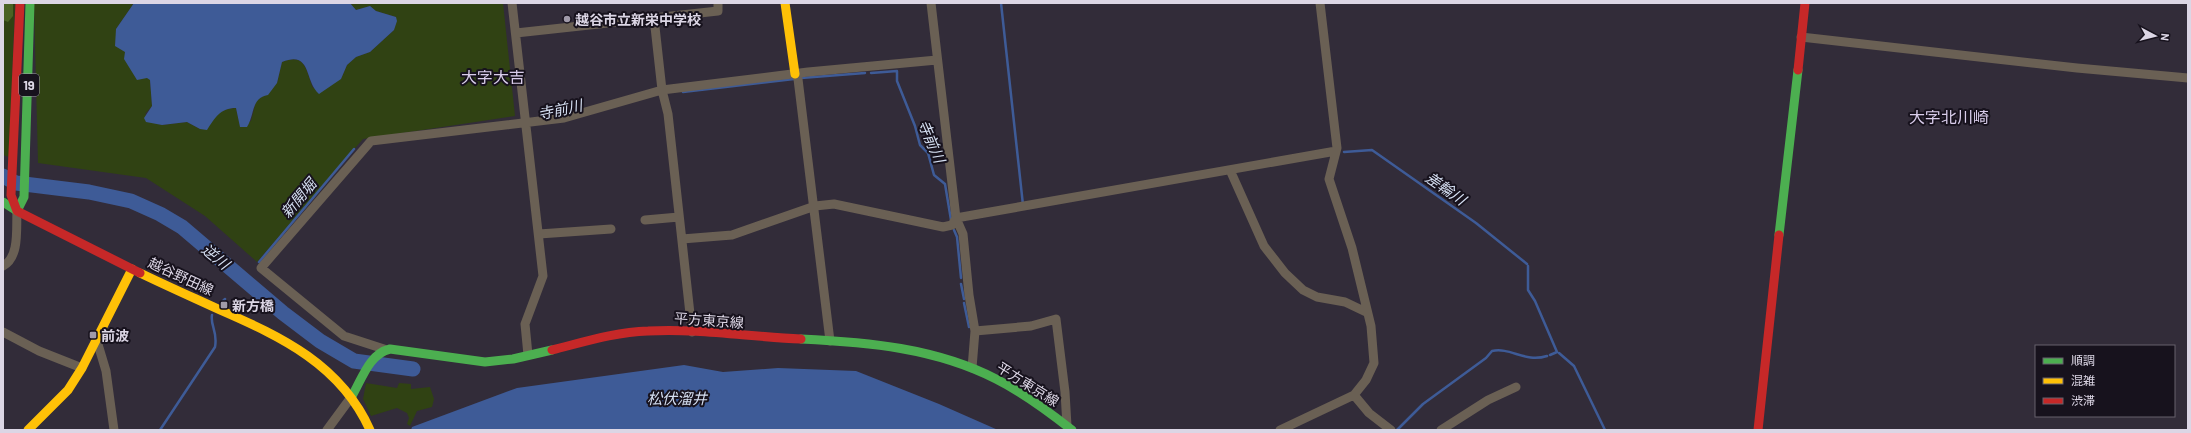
<svg xmlns="http://www.w3.org/2000/svg" width="2191" height="433" font-family="Barlow,'Noto Sans JP',sans-serif">
	<style>
		.green { fill: #304213 }
		.forest { fill: #4a6324 }
		.water { fill: #3e5b97 }
		.lines { fill: none; stroke-linecap: round; stroke-linejoin: round }
		.stream { stroke: #3e5b97; stroke-width: 2.5 }
		.river { stroke: #3e5b97; stroke-width: 15 }
		.street { stroke: #6a6054; stroke-width: 9 }
		.fast { stroke: #4caf50; stroke-width: 9 }
		.slow { stroke: #ffc107; stroke-width: 9 }
		.jam { stroke: #c62828; stroke-width: 9 }
		.poi-dot { fill: #a09aa9; stroke: #17121d; stroke-width: 1.5 }
		.labels { text-anchor: middle; dominant-baseline: central; stroke-width: 4; stroke-linejoin: round; paint-order: stroke }
		.shield { fill: #17121d; stroke: #a19ba9; stroke-width: 1 }
		.shield-label { font-size: 13px; font-weight: bold; fill: #dcd6e5 }
		.poi-label { font-size: 14px; font-weight: bold; fill: #dcd6e5; stroke: #17121d; text-anchor: start }
		.street-label { font-size: 14px; fill: #dcd6e5; stroke: #17121d }
		.water-label { font-size: 15px; font-style: italic; fill: #d5dff2; stroke: #17121d }
		.quarter-label { font-size: 16px; fill: #d8ccea; stroke: #17121d }
	</style>
	<rect width="100%" height="100%" fill="#322c39"/>
	<!-- green -->
	<path class="green" d="M3 3H15L9 157 3 155Z
		M34 3H134L116 29 125 52 150 80 152 106 145 114 162 125 187 122 200 129C211 119 220 108 236 108L240 126 251 121 256 101 277 83 282 62C306 52 306 71 313 88L341 79 347 65 356 57 370 52 394 30 396 17 376 11 370 6 356 10 350 3H503L515 116 363 139 257 262 205 216 146 178 38 163Z
		M366 383 397 388 399 383 411 384V389L430 387 434 399 432 407 417 411 410 426 407 424 409 418 407 413 397 408 371 416 363 399Z"/>
	<!-- forest -->
	<path class="forest" d="M3 3H13V16L8 22 3 20Z"/>
	<!-- water -->
	<path class="water" d="M134 3H350L356 10 370 6 376 11 396 17 397 21 394 30 370 52 356 57 347 65 341 79 319 94C304 81 312 50 282 62L277 83 268 95C251 98 255 114 247 127H240L236 108C220 108 215 118 207 130L200 129 187 122 162 125 146 122 144 118 152 106 150 80 147 78 137 80 124 59 125 52 115 46 116 29Z
		M684 365 723 372 778 368 856 371 939 404 998 430H411L412 427 517 388Z"/>
	<g class="lines">
		<!-- stream -->
		<path class="stream" d="M1001 3 1023 205
			M871 73 897 71V81L915 126 920 145 928 153 934 175 945 184 951 220
			M801 78 865 73
			M683 92 794 79
			M1344 152 1372 150 1476 223 1527 264
			M954 230 957 237 961 278
			M259 262 354 149
			M1528 266V290L1535 301 1557 352 1550 355
			M961 284 964 299
			M221 303 225 299
			M964 303 969 327
			M1559 353 1574 366 1605 430
			M160 430 215 347C218 331 210 326 212 315
			M1397 430 1423 404 1486 358 1492 351C1511 347 1525 363 1547 356"/>
		<!-- river -->
		<path class="river" d="M3 176 16 183 89 192 131 201 160 214 182 227 283 313 320 341 354 361 413 369"/>
		<!-- street -->
		<path class="street" d="M512 3 543 276 525 324 528 355
			M931 3 956 218 963 234 969 295 975 331 972 368
			M654 18 662 90 668 114 692 332
			M516 33 718 11V3
			M1801 37 2077 68 2188 78
			M795 74 798 79 830 341
			M1230 170 1264 246 1285 273 1303 290 1317 297 1345 302 1366 312
			M956 218 1336 151
			M645 220 679 217
			M539 234 611 229
			M682 239 732 235 815 206 834 204 943 227 952 225 956 218
			M3 266C20 257 16 228 17 211
			M975 331 1031 326 1056 319 1065 392 1067 426
			M3 332 39 351 82 368
			M97 341 106 371 114 430
			M384 349 344 336 261 268 371 141 564 118 662 90 808 72 937 60
			M1354 395 1369 413 1391 430
			M327 430 352 396
			M1280 430 1354 395 1366 380 1374 363 1371 326 1352 248 1329 179 1337 148 1320 3
			M1441 430 1488 400 1516 387"/>
		<!-- fast -->
		<path class="fast" d="M3 202 17 211
			M17 211 24 197 30 3
			M1779 235 1798 70
			M801 339C867 342 936 348 996 379 1024 393 1048 411 1072 430
			M352 396C362 379 369 354 390 349L485 362 513 359 552 350"/>
		<!-- slow -->
		<path class="slow" d="M785 3 795 74
			M140 273C167 286 194 298 220 310 282 337 341 365 370 430
			M28 430 68 390 82 368 132 269"/>
		<!-- jam -->
		<path class="jam" d="M20 3 11 195 17 211 140 273
			M1798 70 1805 3
			M552 350C584 342 615 332 648 331 697 328 751 337 801 339
			M1758 430 1779 235"/>
	</g>
	<!-- markers -->
	<g class="poi-dot">
		<circle cx="567" cy="19" r="4"/>
		<rect x="220" y="301" width="8" height="8" rx="2"/>
		<rect x="89" y="331" width="8" height="8" rx="2"/>
	</g>
	<g class="labels">
		<!-- shield labels -->
		<rect class="shield" x="19" y="74" width="20" height="22" rx="3"/>
		<g class="shield-label">
			<text x="29" y="85">19</text>
		</g>
		<!-- poi labels -->
		<g class="poi-label">
			<text x="575" y="19">越谷市立新栄中学校</text>
			<text x="232" y="305">新方橋</text>
			<text x="101" y="335">前波</text>
		</g>
		<!-- street labels -->
		<g class="street-label">
			<text transform="translate(181 276) rotate(25)">越谷野田線</text>
			<text transform="translate(709 320) rotate(4)">平方東京線</text>
			<text transform="translate(1028 384) rotate(32)">平方東京線</text>
		</g>
		<!-- water labels -->
		<g class="water-label">
			<text transform="translate(560 109) rotate(-12)">寺前川</text>
			<text transform="translate(932 141) rotate(67)">寺前川</text>
			<text transform="translate(1446 188) rotate(35)">差輪川</text>
			<text transform="translate(298 198) rotate(-50)">新開堀</text>
			<text transform="translate(216 256) rotate(39)">逆川</text>
			<text x="677" y="398">松伏溜井</text>
		</g>
		<!-- quarter labels -->
		<g class="quarter-label">
			<text x="493" y="76">大字大吉</text>
			<text x="1949" y="116">大字北川崎</text>
		</g>
	</g>
	<!-- border -->
	<rect width="2191" height="433" fill="none" stroke="#dcd6e5" stroke-width="8"/>
	<!-- legend -->
	<rect x="2035" y="345" width="140" height="72" fill="#17121d" stroke="#66606d"/>
	<rect x="2043" y="358" width="20" height="6" fill="#4caf50" stroke="#66606d"/>
	<text x="2071" y="365" font-size="12" fill="#dcd6e5">順調</text>
	<rect x="2043" y="378" width="20" height="6" fill="#ffc107" stroke="#66606d"/>
	<text x="2071" y="385" font-size="12" fill="#dcd6e5">混雑</text>
	<rect x="2043" y="398" width="20" height="6" fill="#c62828" stroke="#66606d"/>
	<text x="2071" y="405" font-size="12" fill="#dcd6e5">渋滞</text>
	<!-- north arrow -->
	<g transform="translate(2155 36) rotate(97)" stroke="#17121d" stroke-width="3" paint-order="stroke">
	<path d="M0-3L7 15L0 10L-7 15Z" fill="#dcd6e5"/>
	<text y="-6" font-size="11" font-weight="bold" text-anchor="middle" fill="#dcd6e5">N</text>
	</g>
</svg>
